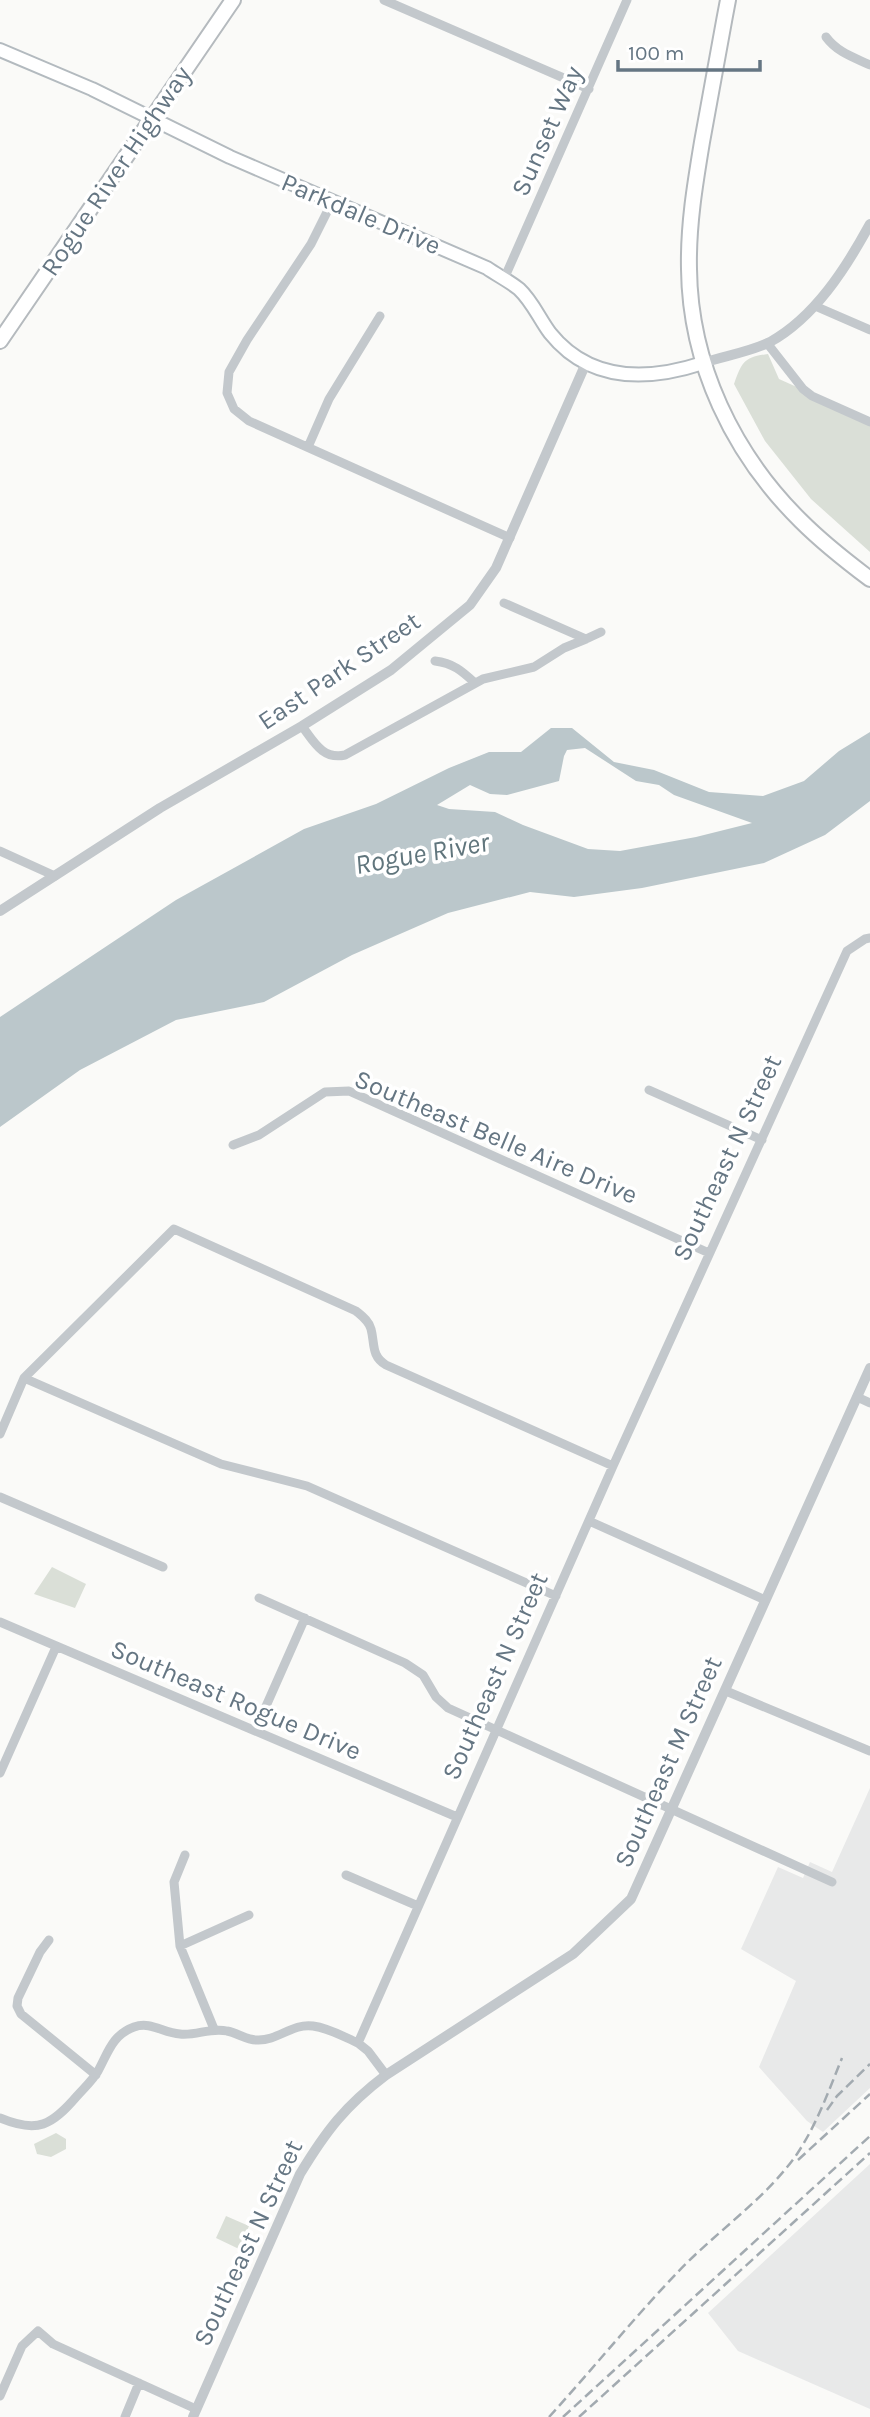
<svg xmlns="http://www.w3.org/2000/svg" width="870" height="2417" font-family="Karla,sans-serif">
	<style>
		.built { fill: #e8e9e9 }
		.green { fill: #dadfd7 }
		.water { fill: #bbc7cb; fill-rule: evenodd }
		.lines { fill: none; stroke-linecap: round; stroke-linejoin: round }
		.secondary-casing { stroke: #b3babf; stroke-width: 16 }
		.primary-casing { stroke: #b5babe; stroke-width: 18 }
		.trunk-casing { stroke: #b4b9bd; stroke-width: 18 }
		.minor { stroke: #c3c8cc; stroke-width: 9 }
		.tertiary { stroke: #c3c8cc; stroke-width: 10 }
		.secondary { stroke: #fff; stroke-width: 12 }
		.primary { stroke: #fff; stroke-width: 14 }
		.trunk { stroke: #fff; stroke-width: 14 }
		.rail { stroke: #a2aab0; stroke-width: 2.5; stroke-dasharray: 10 5; stroke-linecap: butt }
		.labels { text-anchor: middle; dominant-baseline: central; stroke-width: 7; stroke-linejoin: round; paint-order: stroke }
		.street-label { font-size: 26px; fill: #657683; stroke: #fff }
		.water-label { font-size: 28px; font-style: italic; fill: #60757c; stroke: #fff }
	</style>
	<rect width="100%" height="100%" fill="#fafaf8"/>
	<!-- built -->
	<path class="built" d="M870 1788V2088L823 2132 807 2121 759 2067 796 1981 741 1949 778 1867 803 1878 810 1862 832 1872Z
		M870 2164V2409L738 2351 708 2313Z"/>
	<!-- green -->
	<path class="green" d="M768 354 779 379 870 420V552L811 499 765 441 734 384C742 362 744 357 768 354Z
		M52 1567 86 1584 75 1608 34 1594Z
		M56 2133 66 2139V2149L51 2157 37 2154 34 2144Z
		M226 2216 249 2226 239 2249 216 2238Z"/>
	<!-- water -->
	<path class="water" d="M551 728H572L614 762 654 770 709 792 763 796 804 781 839 751 870 732V801L825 835 764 863 642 888 574 897 530 892 448 913 352 955 264 1002 176 1020 80 1070 0 1127V1017L176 900 304 829 376 804 449 768 489 752H521ZM585 748 636 781 659 785 674 795 752 823 696 837 620 851 588 849 523 825 495 812 449 809 437 805 470 785 490 794 507 795 559 781 564 756 567 750Z"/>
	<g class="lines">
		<defs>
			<path id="secondary" d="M0 50 92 89 230 157 487 268C497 275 509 281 519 289 532 301 539 318 550 333 590 383 648 381 703 363"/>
			<path id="primary" d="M0 341 233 0"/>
			<path id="trunk" d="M728 0C719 47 711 94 702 142 695 184 688 226 689 269 690 364 733 454 801 521 822 542 846 561 870 579"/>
		</defs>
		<!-- secondary casing -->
		<use href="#secondary" class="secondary-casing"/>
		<!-- primary casing -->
		<use href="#primary" class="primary-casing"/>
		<!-- trunk casing -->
		<use href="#trunk" class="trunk-casing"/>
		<!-- minor -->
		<path class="minor" d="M384 0 589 89
			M826 37C837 52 853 57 870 65
			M332 202 311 244 247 340 229 372 227 393 234 409 249 421 510 538
			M504 279 627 0
			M815 306 870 330
			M767 343 803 389 812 396 870 422
			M308 447 329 399 380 316
			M586 639 601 632
			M435 661C453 663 462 671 475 683
			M302 726C314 742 323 760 345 755L483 679 534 667 564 648 586 639 504 603
			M0 851 55 876
			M649 1090 762 1140
			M233 1145 259 1135 325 1092 349 1091 709 1253
			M24 1378 221 1464 307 1486 556 1596
			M857 1397 870 1403
			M0 1434 24 1378 174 1229 356 1311C362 1316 369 1321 371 1329 375 1344 371 1356 386 1365L613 1466
			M0 1497 163 1567
			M589 1521 765 1600
			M259 1598 405 1663 423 1675 436 1697 448 1708 832 1882
			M0 1622 457 1817
			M726 1691 870 1751
			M255 1731 305 1618
			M0 1773 56 1647
			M185 1855 174 1882 180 1946 214 2029
			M346 1875 418 1906
			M49 1940 40 1952 18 1998 17 2006 21 2014 96 2075
			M180 1946 249 1915
			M386 2075 368 2051 358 2043 613 1466 847 951 865 939 870 938
			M0 2118C38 2134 52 2125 77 2096 84 2088 93 2080 98 2071 108 2053 112 2035 134 2027 151 2021 163 2033 180 2034 196 2036 211 2027 227 2031 237 2033 247 2040 257 2040 278 2041 292 2023 313 2026 329 2028 344 2037 358 2043
			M0 2396 22 2346 38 2331 53 2344 196 2409
			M125 2417 139 2383"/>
		<!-- tertiary -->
		<path class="tertiary" d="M703 363C724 356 750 352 770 342 815 317 846 268 870 224
			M0 911 160 808 302 726 391 670 470 605 496 568 586 363
			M193 2417 300 2174C326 2131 345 2106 386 2075L573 1954 631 1899 870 1368"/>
		<!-- secondary -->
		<use href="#secondary" class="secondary"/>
		<!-- primary -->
		<use href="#primary" class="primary"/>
		<!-- trunk -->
		<use href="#trunk" class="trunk"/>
		<!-- rail -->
		<path class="rail" d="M827 2110 837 2096 870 2064
			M798 2160 870 2094
			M549 2417C592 2370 632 2320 676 2274 714 2233 765 2200 797 2154 817 2124 829 2090 842 2058
			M563 2417 870 2136
			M579 2417 870 2153"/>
	</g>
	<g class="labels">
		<!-- street labels -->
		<g class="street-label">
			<text transform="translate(547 131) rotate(-66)">Sunset Way</text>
			<text transform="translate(116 171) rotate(-56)">Rogue River Highway</text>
			<text transform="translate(361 214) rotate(23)">Parkdale Drive</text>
			<text transform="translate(339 671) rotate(-34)">East Park Street</text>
			<text transform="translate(496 1137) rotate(23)">Southeast Belle Aire Drive</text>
			<text transform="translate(727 1158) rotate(-65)">Southeast N Street</text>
			<text transform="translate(495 1676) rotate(-66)">Southeast N Street</text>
			<text transform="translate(236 1700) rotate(23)">Southeast Rogue Drive</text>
			<text transform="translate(668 1762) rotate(-66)">Southeast M Street</text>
			<text transform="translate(248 2243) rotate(-65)">Southeast N Street</text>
		</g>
		<!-- water labels -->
		<g class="water-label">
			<text transform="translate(422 853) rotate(-10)">Rogue River</text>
		</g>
	</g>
	<!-- scale -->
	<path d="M618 60v10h142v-10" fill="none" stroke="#657683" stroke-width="3.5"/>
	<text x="628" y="60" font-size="21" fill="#657683" stroke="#ffffff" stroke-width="5" paint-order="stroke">100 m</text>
</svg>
